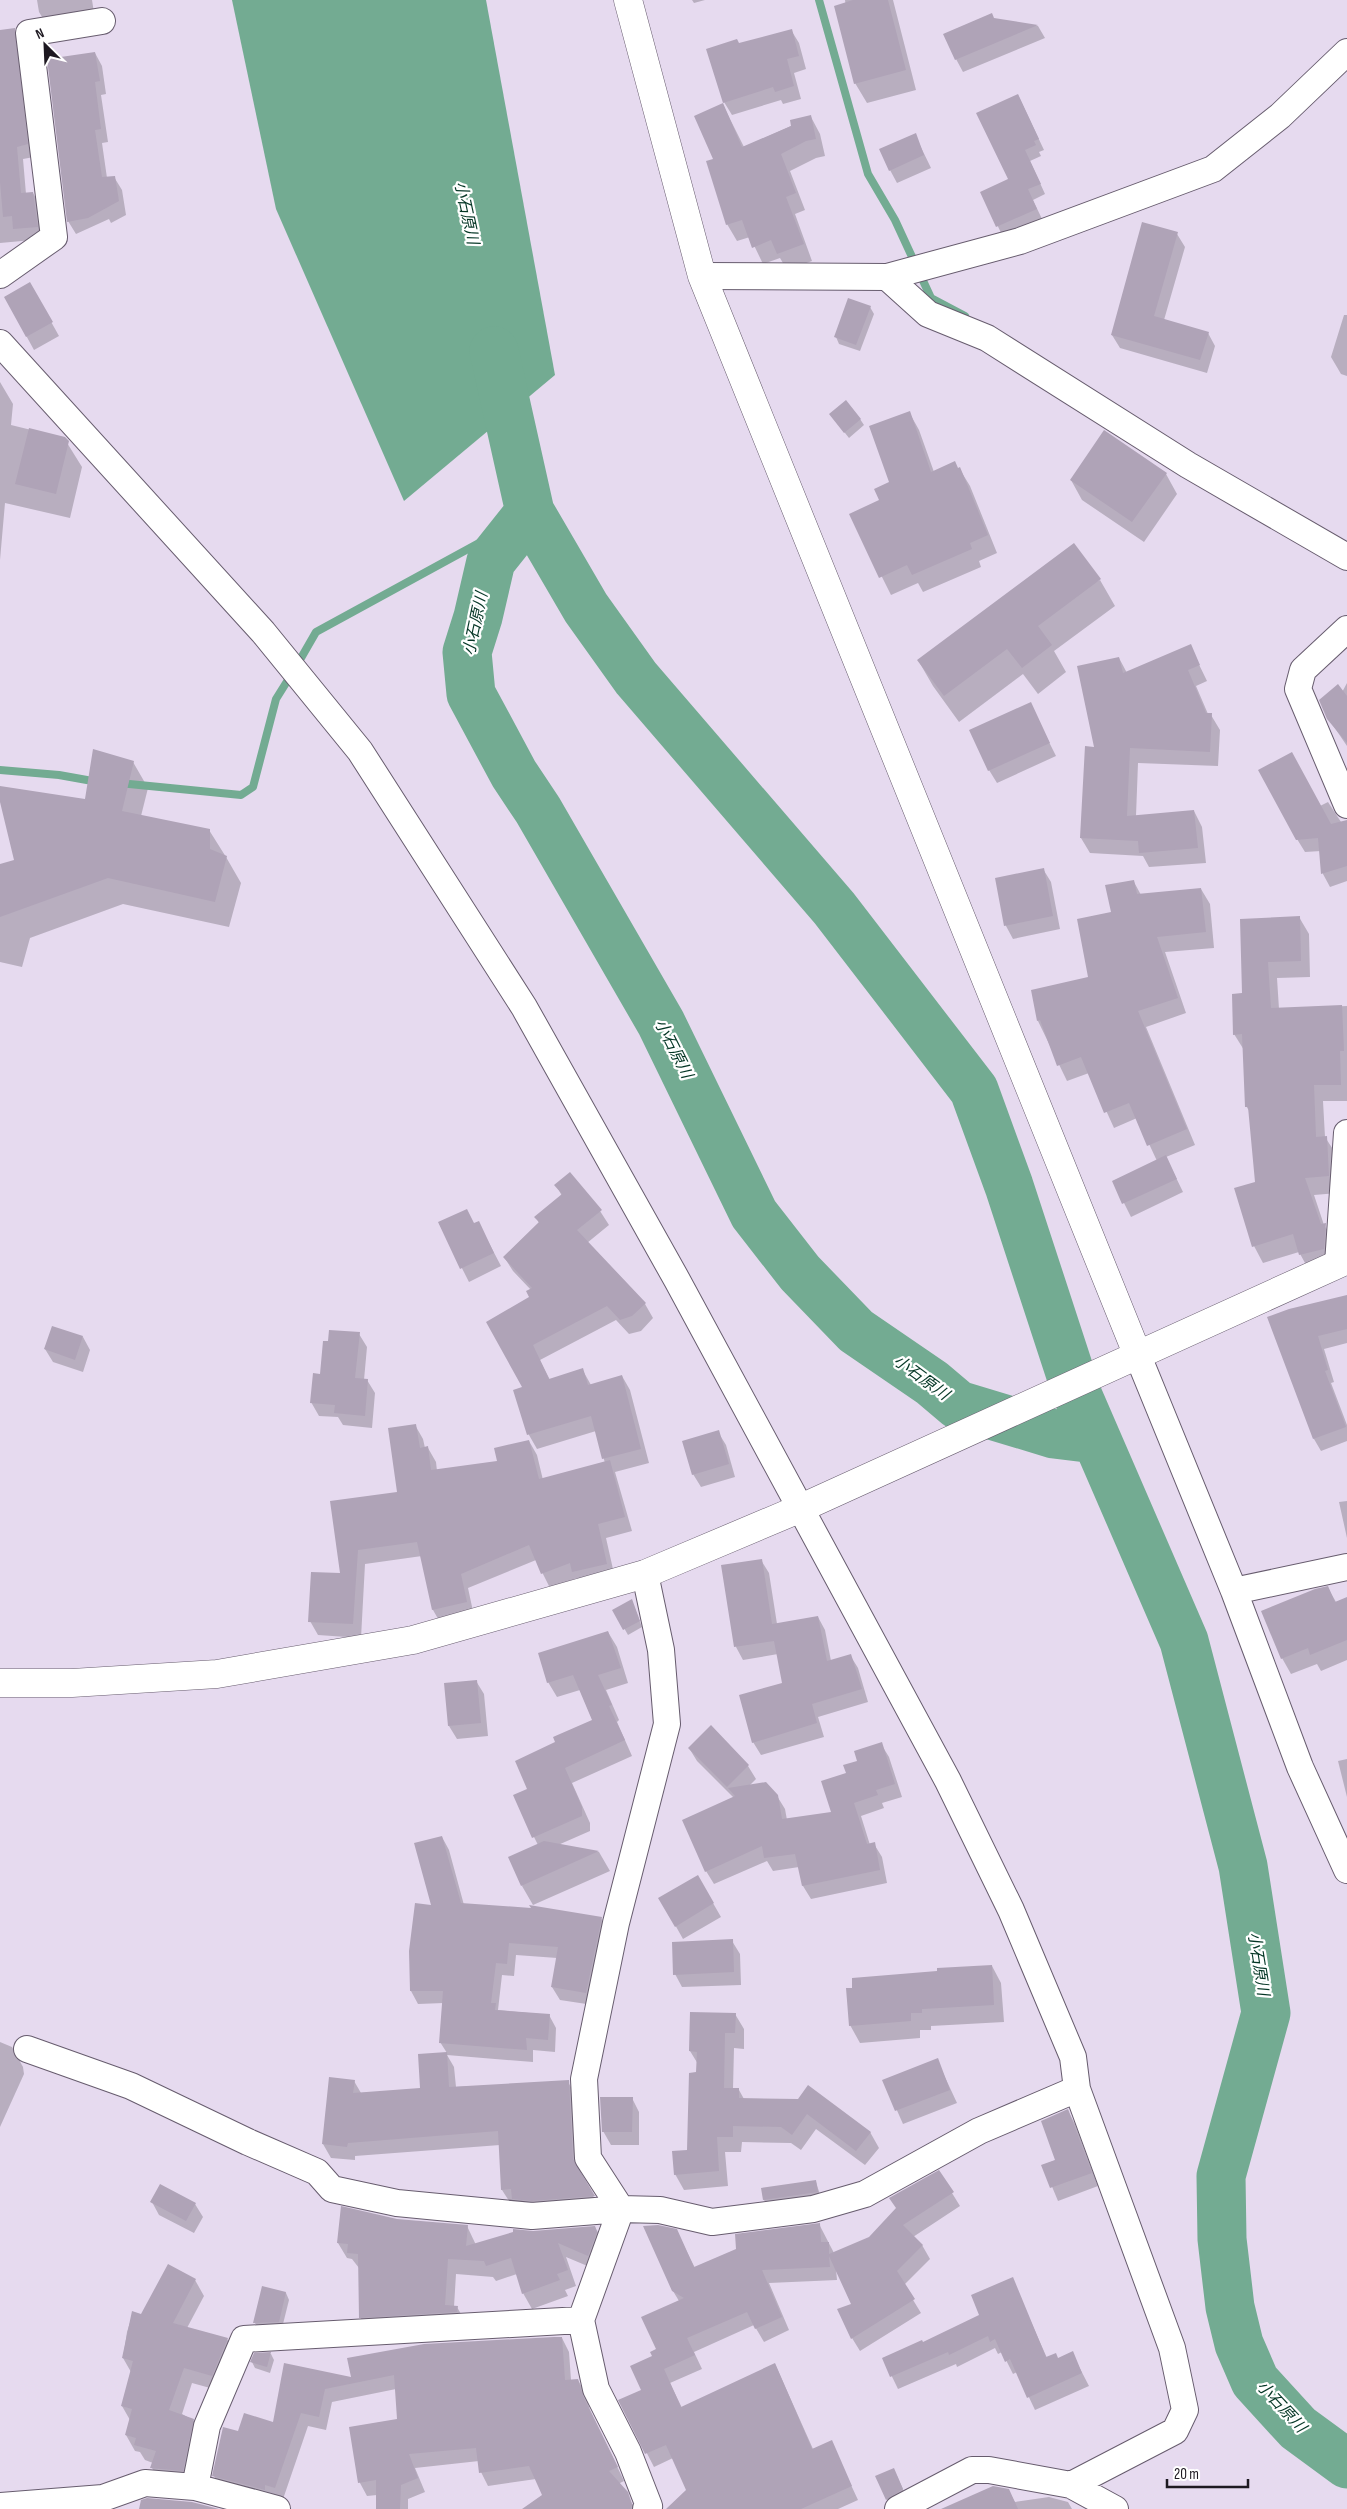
<svg xmlns="http://www.w3.org/2000/svg" width="1347" height="2509" font-family="'Sofia Sans Condensed','Noto Sans JP',sans-serif">
	<style>
		.water { fill: #73ab92 }
		.shadow { fill: #0003 }
		.lines { fill: none; stroke-linecap: round; stroke-linejoin: round }
		.stream { stroke: #73ab92; stroke-width: 8 }
		.river { stroke: #73ab92; stroke-width: 49 }
		.building { fill: #afa3b7 }
		.street-casing { stroke: #675c6e; stroke-width: 28 }
		.secondary-casing { stroke: #675c6e; stroke-width: 29 }
		.street { stroke: #fff; stroke-width: 26 }
		.secondary { stroke: #fff; stroke-width: 28 }
		.labels { text-anchor: middle; dominant-baseline: central; stroke-width: 4.5; stroke-linejoin: round; paint-order: stroke }
		.water-label { font-size: 16px; font-style: italic; fill: #043625; stroke: #fff }
	</style>
	<rect width="100%" height="100%" fill="#e6daef"/>
	<!-- water -->
	<path class="water" d="M232 0H486L555 375 404 501 276 209Z"/>
	<!-- shadow -->
	<path class="shadow" d="M37 0H92L95 19 47 25 39 12Z
		M692 0H705L694 3Z
		M845 0H893L916 90 867 103 855 83Z
		M994 20 1038 26 1045 38 963 72 956 59Z
		M14 30 21 42 34 157 23 159 26 194 33 193 40 206 44 239 0 243V36Z
		M791 30 799 43 806 69 794 73 801 99 783 104 781 100 732 115 724 102Z
		M95 53 102 66 106 94 101 95 108 142 102 143 107 178 114 177 122 190 126 215 111 223 109 219 76 234 68 221Z
		M1018 95 1044 150 1039 152 1041 156 1030 161 1045 194 1033 200 1042 219 1003 237 982 193 1010 180Z
		M723 105 744 147 811 117 820 134 825 156 816 158 790 171 805 210 795 214 812 261 787 270 780 258 763 264 750 237 737 241 727 224 715 159Z
		M915 135 931 168 897 183 890 170Z
		M1177 234 1185 247 1164 320 1208 333 1215 346 1207 373 1120 348 1112 335Z
		M30 284 59 336 34 350 5 297Z
		M870 307 874 314 860 351 839 344 836 337Z
		M1344 315H1347V376L1341 374 1331 357Z
		M0 382 13 404 11 425 64 438 82 467 70 518 5 503 0 560Z
		M909 412 919 430 934 472 959 468 970 486 997 553 979 561 981 567 923 592 918 583 891 595 851 515 881 501 891 482Z
		M830 414 860 419 864 425 849 438Z
		M1166 474 1177 494 1144 542 1082 500 1071 480Z
		M1100 580 1115 606 1054 651 1066 672 1038 694 1023 674 959 722 933 686 918 660Z
		M1190 646 1207 681 1196 686 1208 714 1211 715 1220 730 1218 766 1138 763 1136 816 1194 811 1202 827 1206 863 1149 867 1143 856 1090 853 1081 838 1095 748 1119 658 1127 673Z
		M1347 683V746L1328 718Z
		M1030 704 1056 756 997 783 989 770Z
		M133 762 148 788 141 816 209 830 226 857 241 883 229 927 123 904 30 938 22 967 0 962V865L15 861 0 797V787L86 800Z
		M1328 802 1343 825 1347 847V881L1330 887 1323 874 1321 851 1305 852 1297 839 1320 806Z
		M1043 869 1051 882 1060 929 1013 939 1006 926 996 879Z
		M1134 882 1141 895 1201 889 1210 904 1214 948 1165 952 1186 1013 1146 1027 1195 1145 1166 1157 1183 1192 1131 1217 1113 1181 1157 1161 1137 1118 1114 1128 1089 1073 1067 1081 1038 1021 1032 991 1090 978 1112 913Z
		M1299 917 1309 934 1310 977 1277 978 1279 1009 1347 1006V1101H1323L1325 1137 1336 1154 1338 1193 1314 1195 1324 1225 1335 1242 1333 1266 1310 1272 1299 1252 1263 1263 1254 1246 1256 1183 1250 1112 1246 1106 1244 1050 1234 1034 1244 994Z
		M556 1185 600 1211 609 1225 587 1243 645 1304 653 1318 641 1331 629 1334 616 1320 540 1360 550 1380 582 1369 591 1385 622 1376 630 1390 649 1463 615 1472 632 1531 606 1538 615 1578 581 1586 577 1578 550 1588 536 1560 468 1588 474 1616 441 1624 433 1610 422 1556 365 1564 361 1638 318 1635 310 1621 341 1574 331 1502 399 1493 415 1425 423 1439 425 1448H428L436 1462 437 1471 499 1462 529 1441 537 1455 543 1480 605 1463 596 1431 537 1449 529 1435 515 1391 524 1388 531 1290 513 1271 504 1257 539 1223 536 1217 562 1196Z
		M478 1222 501 1266 469 1282 439 1223 474 1224Z
		M1347 1296V1343L1324 1349 1334 1382 1331 1383 1347 1425V1441L1321 1451 1314 1439 1269 1317Z
		M359 1334 367 1347 364 1380H367L375 1393 372 1428 343 1425 338 1417 319 1416 311 1402 321 1375Z
		M83 1337 90 1350 83 1372 53 1362 45 1349Z
		M718 1432 726 1445 735 1477 701 1487 693 1474Z
		M1347 1501V1538L1339 1502Z
		M761 1560 769 1573 777 1624 818 1617 825 1630 831 1661 850 1655 858 1668 868 1702 818 1717 824 1737 761 1755 753 1742 784 1683 778 1654 743 1660 736 1647Z
		M1328 1588 1336 1602 1347 1598V1660L1321 1671 1317 1664 1291 1674 1282 1658Z
		M632 1601 642 1627 628 1635 614 1610Z
		M608 1632 617 1647 628 1683 606 1690 619 1720 617 1722 632 1756 572 1783 590 1823V1831L558 1845 599 1852 610 1871 533 1905 522 1886 538 1845 534 1837 529 1789 557 1743 593 1721 580 1690 557 1697 548 1682Z
		M476 1681 484 1694 488 1736 457 1739 449 1726Z
		M711 1727 748 1766 756 1779 749 1786 777 1796 785 1809 787 1820 833 1813 847 1774 858 1761 881 1744 889 1757 902 1797 882 1803 884 1808 861 1816 870 1845 874 1844 882 1857 887 1883 811 1899 803 1886 799 1867 773 1871 767 1861 714 1884 706 1871 734 1798 697 1761 689 1748Z
		M1347 1759V1797L1338 1761Z
		M442 1837 449 1850 464 1905 601 1918 608 1931 593 2005 560 2000 552 1987 557 1958 516 1955 514 1976 502 1975 498 2010 549 2015 556 2028 555 2052 533 2050V2062L447 2055 454 2067 456 2087 568 2082 576 2096 581 2174 601 2210 511 2204 502 2190 500 2145 355 2156V2160L331 2158 323 2144 354 2081 361 2093 421 2090 447 2053 440 2042 444 2003 418 2004 411 1991 410 1951 433 1907Z
		M698 1877 721 1917 683 1939 660 1898Z
		M732 1941 740 1954 741 1985 682 1987 675 1974Z
		M992 1966 1001 1983 1004 2022 931 2026V2030H920V2038L860 2043 850 2025Z
		M735 2014 744 2029V2049L734 2048 733 2089 739 2090 744 2099 798 2100 870 2132 879 2148 865 2165 816 2129 801 2150 791 2143 742 2142 741 2152H725L728 2186 684 2190 675 2174 688 2151 698 2073V2064L690 2051Z
		M0 2042 12 2047 23 2067 24 2074 0 2127Z
		M937 2060 957 2103 903 2124 884 2081Z
		M632 2098 639 2112V2145H611L603 2131Z
		M1068 2111 1075 2124 1098 2186 1058 2201 1043 2165 1056 2160Z
		M939 2172 960 2206 913 2237 922 2245 930 2259 904 2285 921 2313 860 2351 852 2338V2305L836 2269 837 2280 769 2283 789 2330 764 2342 754 2325 694 2352 702 2369 670 2383 682 2408 775 2364 813 2449 831 2442 858 2500 838 2509H667L687 2490 673 2458 654 2467 620 2401 642 2391 653 2356 679 2301 673 2291 676 2230 695 2268 819 2224 834 2253 869 2238Z
		M816 2182 821 2198 768 2206 764 2200 763 2189Z
		M152 2202 195 2204 203 2217 194 2233 159 2215Z
		M397 2220 467 2226 476 2245 533 2232 595 2227 604 2243 597 2270 566 2257 576 2286 565 2290 568 2296 532 2309 523 2293 517 2274 496 2281 493 2277 456 2274 454 2307H457L466 2323 369 2333 360 2317 359 2268 352 2259 347 2258 338 2243Z
		M1012 2279 1047 2358 1058 2359 1072 2353 1089 2386 1035 2410 1017 2372 1013 2374 1002 2352 998 2354 995 2348 957 2367 956 2364 898 2389 883 2358 923 2344 981 2316Z
		M195 2280 204 2296 187 2328 227 2339 236 2355 221 2391 192 2383 182 2414 193 2420 202 2436 191 2486 161 2484 152 2468 153 2463 145 2460 140 2452 135 2451 126 2435 130 2420 122 2406 131 2372 123 2358 127 2332 133 2313 141 2315Z
		M263 2288 286 2293 289 2300 282 2328 258 2329 255 2323Z
		M562 2338 569 2352 571 2380H578L585 2393 590 2410 624 2481 618 2484 626 2493 635 2509H524L543 2495 536 2479 488 2486 481 2472 479 2461 415 2468 425 2492 408 2499V2509H377V2495L367 2496 360 2483 350 2428 398 2420 396 2389 332 2402 326 2430 308 2426 281 2505 221 2489 214 2476 239 2433 274 2424 285 2365 353 2378Z
		M271 2354 274 2360 270 2373 255 2368 252 2362 255 2355Z
		M897 2476 906 2496 890 2506 877 2477Z
		M1008 2490 1015 2502 1049 2497 1068 2502 1072 2509H942Z"/>
	<g class="lines">
		<!-- stream -->
		<path class="stream" d="M819 0 868 174 895 220 931 298 965 316
			M297 665 316 632 479 543 530 512
			M0 770 59 775 98 782
			M119 783 241 795 253 787 276 699 291 675"/>
		<!-- river -->
		<path class="river" d="M494 351 530 512 586 608 636 678 834 908 974 1090 1009 1186 1077 1394 1184 1641 1243 1866 1266 2013 1221 2176 1222 2239 1230 2307 1239 2344 1255 2381 1298 2428 1347 2464
			M530 512 491 561 478 617 467 652 471 694 514 774 538 810 661 1023 754 1214 800 1273 856 1331 932 1383 958 1405 1054 1434 1095 1439"/>
	</g>
	<!-- building -->
	<path class="building" d="M853 0H888L906 70 854 84 834 6Z
		M992 13 994 18 1038 25 955 60 943 34Z
		M15 28 28 144 17 147 21 193 33 192 38 227 13 229 12 216 3 217 0 182V30Z
		M792 29 799 56 787 59 794 86 775 92 773 87 723 103 706 49 737 39 739 43Z
		M95 52 100 81 95 82 101 129 95 130 102 177 115 176 119 201 88 218 67 222 47 59Z
		M1018 94 1039 139 1034 141 1036 145 1025 150 1041 184 1028 189 1037 209 996 227 980 192 1008 179 976 113Z
		M723 103 742 147 791 126 790 120 811 115 816 139 806 141 781 154 796 193 786 197 804 244 777 254 771 240 752 248 742 220 726 225 706 161 713 159 694 116Z
		M916 133 924 155 889 171 879 149Z
		M1142 222 1178 232 1154 316 1209 332 1200 360 1111 335Z
		M30 282 53 322 26 337 4 297Z
		M848 298 871 306 856 345 834 337Z
		M846 400 861 419 844 433 829 414Z
		M910 411 931 472 955 461 958 468 960 467 988 535 970 543 972 549 912 575 907 565 879 578 849 514 879 500 874 489 889 482 869 426Z
		M29 428 65 437 69 441 56 494 15 484Z
		M1104 430 1167 473 1132 522 1070 480Z
		M1074 543 1101 579 1038 626 1052 645 1022 668 1007 649 944 696 917 660Z
		M1191 644 1200 665 1188 670 1206 713H1212L1210 752 1130 748 1127 816 1194 810 1198 848 1139 853 1138 841 1080 838 1085 746 1094 747 1077 666 1119 657 1123 673Z
		M1338 684 1347 696V743L1327 719 1319 700Z
		M1031 702 1050 743 988 771 969 730Z
		M93 749 134 761 122 811 210 829V849L227 856 215 902 108 878 0 917V864L14 860 0 802V786L85 799Z
		M1292 752 1331 824 1347 820V866L1321 874 1318 838 1296 840 1258 770Z
		M1044 868 1053 916 1004 926 995 878Z
		M1134 880 1137 894 1201 888 1206 932 1157 937 1178 998 1138 1011 1187 1129 1147 1146 1129 1103 1104 1113 1081 1057 1057 1066 1040 1020 1037 1021 1031 990 1088 977 1077 919 1111 912 1105 885Z
		M1300 916 1301 961 1268 962 1271 1008 1342 1005 1344 1051H1340L1341 1085H1314L1316 1137 1327 1136 1329 1176 1305 1178 1321 1224 1326 1223 1324 1249 1299 1255 1293 1234 1252 1247 1234 1188 1255 1182 1248 1107H1245L1242 1034 1233 1035 1232 994 1242 993 1240 919Z
		M1166 1155 1177 1179 1122 1204 1112 1181Z
		M570 1172 602 1210 577 1230 646 1303 632 1316 620 1320 607 1306 533 1345 549 1379 583 1368 588 1385 622 1375 641 1449 602 1459 591 1416 527 1435 513 1390 522 1387 486 1322 529 1297 526 1291 532 1288 503 1257 539 1222 534 1217 562 1194 554 1185Z
		M467 1209 474 1223 479 1221 494 1253 460 1269 438 1222Z
		M1347 1295V1329L1318 1336 1328 1370 1325 1371 1346 1427 1313 1439 1267 1317 1289 1309Z
		M52 1326 83 1336 75 1360 44 1349Z
		M329 1330 360 1332 355 1378 368 1379 365 1416 334 1413 335 1405 310 1403 313 1373 320 1374 323 1341H328Z
		M416 1424 420 1448 428 1446 431 1470 497 1461 494 1448 529 1440 539 1479 610 1460 625 1517 598 1524 607 1564 572 1572 570 1563 541 1574 529 1545 461 1574 467 1602 432 1610 417 1542 358 1550 353 1624 308 1622 311 1572 340 1573 330 1501 397 1492 388 1428Z
		M719 1430 729 1464 692 1475 682 1441Z
		M762 1559 772 1624 818 1616 827 1661 851 1654 862 1689 812 1704 817 1723 752 1743 739 1695 782 1683 774 1641 734 1647 721 1565Z
		M1328 1586 1335 1602 1347 1597V1640L1310 1655 1308 1648 1281 1659 1261 1611 1315 1589Z
		M632 1599 640 1621 623 1630 612 1610Z
		M608 1631 621 1668 598 1675 612 1705 609 1706 625 1740 565 1768 582 1807V1816L532 1838 513 1795 527 1789 515 1761 555 1742 553 1737 592 1720 573 1675 547 1683 538 1653Z
		M477 1680 481 1723 448 1726 444 1683Z
		M711 1725 749 1765 727 1787 688 1748Z
		M882 1742 895 1784 876 1790 878 1795 854 1803 867 1844 875 1842 880 1870 802 1886 795 1854 764 1858 762 1846 705 1872 682 1820 735 1796 728 1788 766 1782 778 1795 782 1819 831 1812 821 1781 846 1773 843 1765 857 1761 854 1751Z
		M442 1836 461 1903 531 1908 529 1905 602 1917 586 1993 551 1987 558 1947 509 1943 507 1964 496 1963 491 2003H496L495 2010 550 2014 548 2040 526 2038 527 2050 439 2043 443 1991H410L409 1951 415 1903 431 1905 414 1843Z
		M544 1841 599 1851 521 1886 508 1857Z
		M698 1875 714 1903 675 1927 658 1898Z
		M733 1939 734 1972 673 1975 672 1942Z
		M992 1965 994 2005 922 2009V2013H911V2021L849 2026 846 1988H852V1978L937 1971V1968Z
		M690 2012 736 2013 735 2033H725L724 2088H739V2098L798 2099 808 2085 871 2132 856 2151 807 2114 792 2135 781 2127 733 2126V2137H717L719 2171 674 2175 672 2151 687 2150 689 2073 696 2072 697 2052 689 2051Z
		M447 2052 449 2087 569 2080 573 2159 595 2196 532 2201 512 2199 511 2189 501 2190 498 2131 348 2143 347 2147 322 2144 329 2077 355 2080 353 2093 420 2088 418 2054Z
		M938 2058 950 2090 895 2111 882 2080Z
		M600 2097H633L632 2132H602Z
		M1068 2109 1092 2173 1050 2188 1041 2165 1055 2160 1041 2121Z
		M939 2170 954 2192 903 2225 923 2245 897 2271 915 2299 851 2339 837 2309 851 2304 829 2256 830 2267 762 2270 782 2317 755 2329 747 2312 687 2338 695 2355 664 2369 681 2407 775 2363 812 2449 832 2440 852 2486 801 2509H666L686 2490 666 2445 645 2454 618 2400 641 2390 630 2366 652 2356 650 2352 656 2349 641 2317 684 2298 672 2291 643 2226 658 2225 677 2229 694 2267 736 2249 735 2234 820 2223 821 2242H829V2254L869 2237 896 2208 889 2198Z
		M816 2180 818 2192 763 2200 761 2188Z
		M160 2184 196 2203 186 2221 150 2202Z
		M341 2206 397 2219 468 2225 466 2246 513 2232V2229L533 2231 595 2226 597 2232 588 2256 558 2243 568 2270 557 2274 560 2280 522 2294 511 2258 486 2266 484 2261 448 2259 445 2305 458 2306 457 2312 359 2318 358 2254 347 2253 348 2244 337 2243Z
		M168 2264 196 2279 173 2323 228 2338 212 2376 184 2368 169 2410 194 2419 183 2471 150 2468 156 2451 134 2445 136 2438 125 2435 132 2409 121 2406 133 2361 122 2358 132 2311 141 2314Z
		M1013 2277 1046 2357 1056 2353 1058 2358 1073 2351 1082 2373 1027 2398 1010 2359 1005 2362 995 2339 990 2342 988 2336 949 2355 948 2352 890 2377 882 2358 922 2340 923 2342 979 2315 971 2295Z
		M262 2286 286 2292 279 2322 253 2323Z
		M554 2337H562L565 2380 578 2379 583 2396 618 2467 609 2471 628 2492 632 2504 631 2509H522L542 2495 529 2466 479 2473 476 2448 409 2454 418 2478 401 2485 400 2509H376V2480L358 2483 349 2427 397 2419 394 2375 325 2389 319 2417 301 2413 275 2488 265 2485V2490L212 2476 223 2427 238 2431 244 2413 273 2422 284 2363 351 2377 347 2358 424 2344Z
		M271 2352 267 2367 250 2362 254 2353Z
		M894 2468 903 2489 886 2500 875 2476Z
		M993 2486 1009 2489 1018 2509H941Z
		M147 2498 192 2502 219 2509H139L141 2500Z"/>
	<g class="lines">
		<defs>
			<path id="street" d="M0 275 54 237 29 33 102 21
				M702 276 887 277 1020 241 1213 169 1280 116 1347 52
				M887 277 928 314 987 338 1188 465 1347 557
				M0 343 263 632 360 751 524 1007 677 1280 948 1781 1011 1910 1073 2057 1077 2089 1172 2348 1185 2410 1175 2431 1071 2485 989 2470H972L898 2509
				M1347 629 1303 670 1298 689 1347 805
				M1338 1264 1347 1133
				M1138 1356 1234 1591 1300 1767 1347 1870
				M1234 1591 1347 1567
				M27 2049 131 2086 248 2142 317 2172 332 2189 397 2203 532 2216 621 2209 660 2210 712 2222 813 2209 865 2194 979 2131 1077 2089
				M621 2209 588 2158 584 2079 616 1923 667 1724 661 1650 645 1574
				M621 2209 581 2320 596 2389 628 2452 649 2506 646 2509
				M1071 2485 1115 2509
				M0 2506 103 2498 145 2483 195 2487
				M277 2509 195 2487 207 2426 244 2339 581 2320"/>
			<path id="secondary" d="M628 0 702 276 1138 1356
				M0 1683H72L217 1674 413 1640 645 1574 799 1509 1347 1260"/>
		</defs>
		<!-- street casing -->
		<use href="#street" class="street-casing"/>
		<!-- secondary casing -->
		<use href="#secondary" class="secondary-casing"/>
		<!-- street -->
		<use href="#street" class="street"/>
		<!-- secondary -->
		<use href="#secondary" class="secondary"/>
	</g>
	<g class="labels">
		<!-- water labels -->
		<g class="water-label">
			<text transform="translate(466 213) rotate(78)">小石原川</text>
			<text transform="translate(476 624) rotate(-78)">小石原川</text>
			<text transform="translate(673 1049) rotate(63)">小石原川</text>
			<text transform="translate(921 1378) rotate(36)">小石原川</text>
			<text transform="translate(1258 1964) rotate(81)">小石原川</text>
			<text transform="translate(1281 2407) rotate(47)">小石原川</text>
		</g>
	</g>
	<!-- north arrow -->
	<g transform="translate(45 45) rotate(336)" stroke="#ffffff" stroke-width="4" paint-order="stroke">
	<path d="M0-4L9 19L0 12L-9 19Z" fill="#1e1921"/>
	<text y="-8" font-size="14" font-weight="bold" text-anchor="middle" fill="#1e1921">N</text>
	</g>
	<!-- scale -->
	<path d="M1167 2479v8h81v-8" fill="none" stroke="#1e1921" stroke-width="2.5"/>
	<text x="1174" y="2479" font-size="15" fill="#1e1921" stroke="#ffffff" stroke-width="4" paint-order="stroke">20 m</text>
</svg>
